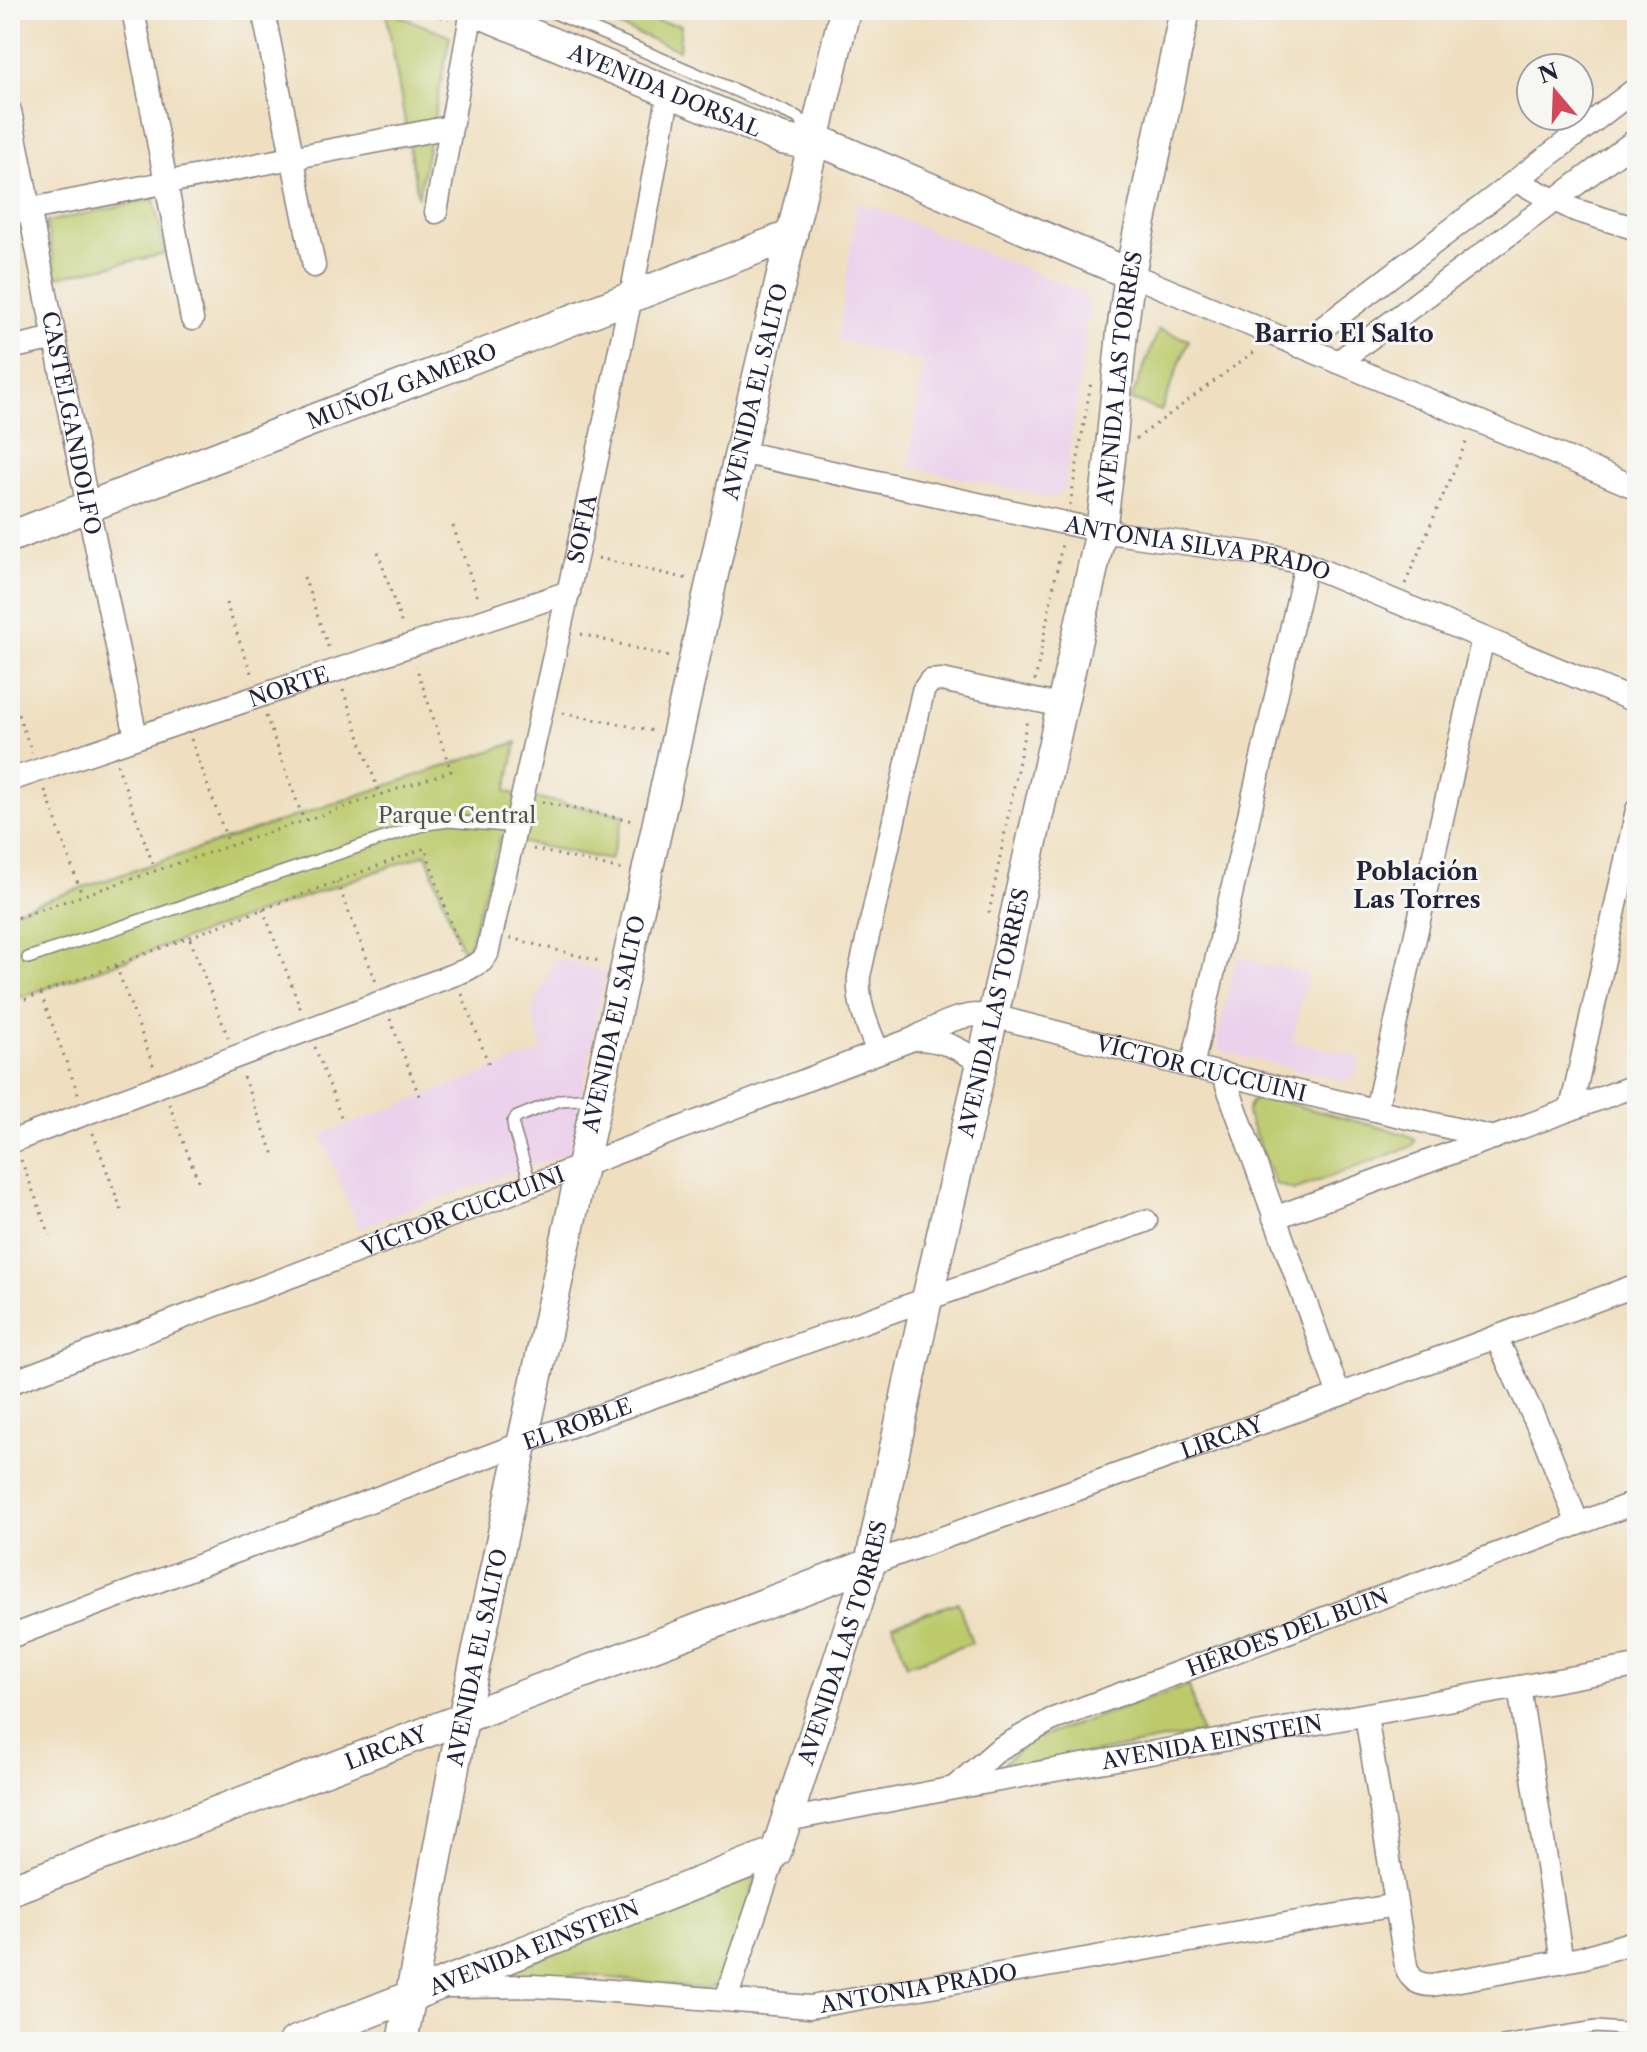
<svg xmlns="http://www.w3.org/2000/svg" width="1647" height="2052" font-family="'Libre Caslon Text',serif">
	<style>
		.built { fill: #ebd1eb }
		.green { fill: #bcca6c; stroke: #6f7654; stroke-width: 2 }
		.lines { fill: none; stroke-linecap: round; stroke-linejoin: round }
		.lane-casing { stroke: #88807e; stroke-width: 14 }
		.street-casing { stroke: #88807e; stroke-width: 25 }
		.secondary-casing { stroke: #88807e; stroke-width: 33 }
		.path { stroke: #88807e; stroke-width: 3; stroke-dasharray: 2 6; stroke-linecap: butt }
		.lane { stroke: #fff; stroke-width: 11 }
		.street { stroke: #fff; stroke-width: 22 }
		.secondary { stroke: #fff; stroke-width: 30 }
		.labels { text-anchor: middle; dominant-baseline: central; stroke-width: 6; stroke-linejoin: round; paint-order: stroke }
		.street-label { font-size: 22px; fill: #22223b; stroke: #f6f6f2 }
		.park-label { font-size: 22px; fill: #50544a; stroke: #f6f6f2 }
		.neighbourhood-label { font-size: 24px; font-weight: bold; fill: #22223b; stroke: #f6f6f2 }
	</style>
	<rect width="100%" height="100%" fill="#f6f6f2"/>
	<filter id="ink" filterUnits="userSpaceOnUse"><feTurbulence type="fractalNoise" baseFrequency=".0125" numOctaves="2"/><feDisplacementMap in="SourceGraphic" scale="16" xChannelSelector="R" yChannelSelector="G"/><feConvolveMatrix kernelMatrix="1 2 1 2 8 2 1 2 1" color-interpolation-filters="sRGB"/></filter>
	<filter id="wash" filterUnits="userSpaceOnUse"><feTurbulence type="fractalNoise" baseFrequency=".006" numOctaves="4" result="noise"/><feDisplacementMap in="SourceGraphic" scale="32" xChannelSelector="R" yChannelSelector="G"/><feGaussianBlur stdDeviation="1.8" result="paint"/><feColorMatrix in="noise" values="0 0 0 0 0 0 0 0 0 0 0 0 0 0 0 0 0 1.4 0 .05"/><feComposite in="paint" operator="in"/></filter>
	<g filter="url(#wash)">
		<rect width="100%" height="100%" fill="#efdfc0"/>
		<!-- built -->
		<path class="built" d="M857 201 1083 292 1089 309 1065 488 1054 498 909 467 923 362 838 340Z
			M1237 957 1308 974 1292 1041 1361 1057 1356 1075 1344 1081 1220 1051 1217 1040Z
			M555 958 606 972 570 1152 358 1228 321 1135 543 1051 532 1013Z"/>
		<!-- green -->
		<path class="green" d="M578 10H639L653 21 681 25 679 50Z
			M386 11 450 36 418 198Z
			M154 199 165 254 57 277 46 222Z
			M1159 329 1189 340 1161 411 1131 400Z
			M517 742 506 792 624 815 610 860 500 838 468 948 462 950 426 854 10 1001V912Z
			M1264 1097 1405 1134 1415 1140 1413 1146 1294 1190 1275 1184 1247 1114C1248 1103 1253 1098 1264 1097Z
			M958 1602 972 1643 907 1665 893 1624Z
			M1189 1685 1201 1733 995 1771 1030 1740Z
			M752 1876 756 1880 722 1979 716 1986 704 1989 586 1975 512 1977 508 1971Z"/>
	</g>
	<g filter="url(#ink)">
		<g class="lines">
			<defs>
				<path id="lane" d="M548 10 797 117 811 132
					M28 958 426 824 449 821 516 827
					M531 1186 514 1130 513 1122 517 1117 560 1100 597 1098
					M1503 2042 1596 2027 1624 2029 1637 2035"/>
				<g id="street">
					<path d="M133 10 192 319"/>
					<path d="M263 10 314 266"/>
					<path id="s1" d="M10 111 88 507 136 737"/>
					<path d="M1516 181 1575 210 1637 229"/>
					<path d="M436 212 472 10"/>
					<path d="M10 213 450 127"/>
					<path d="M1130 274 1637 488"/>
					<path d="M1299 346 1637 88"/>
					<path d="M10 348 55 338"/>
					<path d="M1338 362 1637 139"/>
					<path id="s2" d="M740 452 1101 531 1273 556 1306 564 1637 702"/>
					<path id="s3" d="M10 780 569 592"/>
					<path d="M914 1039C943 1039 958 1048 982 1063"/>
					<path d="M878 1052C868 1027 857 1004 859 976L923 691 930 681 942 680 1062 706"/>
					<path d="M1192 1067 1306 564"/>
					<path d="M1223 1074 1339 1395"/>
					<path d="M1571 1109 1637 810"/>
					<path d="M1376 1110 1483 638"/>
					<path id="s4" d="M10 1142 466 970 482 961 487 954 577 553 631 297 669 92"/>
					<path d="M1274 1218 1637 1085"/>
					<path d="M1496 1337 1545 1441 1578 1524"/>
					<path id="s5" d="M10 1383 545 1180 913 1039C939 1025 963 1011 993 1016L1192 1067 1494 1138"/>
					<path id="s6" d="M870 1564 1339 1395 1637 1285"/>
					<path id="s7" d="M10 1637 523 1443 1146 1221"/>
					<path d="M1519 1687 1562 1962"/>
					<path d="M1366 1715 1406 1966C1410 1980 1418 1985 1432 1985L1581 1958 1637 1941"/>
					<path id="s8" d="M955 1787 999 1749 1051 1720 1637 1502"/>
					<path id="s9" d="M787 1820 954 1788 1637 1666"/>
					<path id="s10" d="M447 1987 532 1986 587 1989 810 2007 1396 1905"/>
					<path d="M726 1999 776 1852"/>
				</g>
				<g id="secondary">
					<path id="s11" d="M473 10 782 139 798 142 815 139"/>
					<path d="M815 139 1130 274"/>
					<path id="s12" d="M10 537 792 235"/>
					<path id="s13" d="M10 1890 870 1564"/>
					<path id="s14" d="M294 2042 776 1852 870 1564 927 1299 993 1016 1101 531 1110 458 1122 332 1130 274 1185 10"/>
					<path id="s15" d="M402 2042 463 1719 582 1166 740 452 845 10"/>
				</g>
			</defs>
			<!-- lane casing -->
			<use href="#lane" class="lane-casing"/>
			<!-- street casing -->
			<use href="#street" class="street-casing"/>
			<!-- secondary casing -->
			<use href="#secondary" class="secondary-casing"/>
			<!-- path -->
			<path class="path" d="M426 10 448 20
				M1136 439 1255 351
				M1070 505 1091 382
				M453 526 479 601
				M378 552 402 625
				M598 558 688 579
				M304 577 330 652
				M1405 584 1467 440
				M226 603 253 678
				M581 634 670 657
				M1035 681 1062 544
				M343 690 380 795
				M10 692 32 753
				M563 713 654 731
				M266 716 304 821
				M191 739 229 845
				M117 764 155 870
				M45 790 82 895
				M542 802 633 821
				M533 849 623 870
				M337 882 376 982
				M263 909 301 1010
				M989 913 1027 720
				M10 920 451 771 416 666
				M510 938 603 962
				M190 939 229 1040
				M116 966 154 1067
				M41 994 79 1096
				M462 994 489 1065
				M10 1005 425 848 460 951
				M390 1019 420 1098
				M315 1047 343 1122
				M243 1077 274 1155
				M169 1104 199 1183
				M93 1133 122 1212
				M21 1160 50 1235"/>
			<!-- lane -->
			<use href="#lane" class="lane"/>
			<!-- street -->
			<use href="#street" class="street"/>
			<!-- secondary -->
			<use href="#secondary" class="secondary"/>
		</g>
	</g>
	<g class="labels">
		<!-- street labels -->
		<g class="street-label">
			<text stroke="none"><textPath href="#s11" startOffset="208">AVENIDA DORSAL</textPath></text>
			<text stroke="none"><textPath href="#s14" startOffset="2034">AVENIDA LAS TORRES</textPath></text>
			<text stroke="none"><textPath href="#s12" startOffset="420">MUÑOZ GAMERO</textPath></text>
			<text stroke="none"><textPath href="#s15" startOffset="1688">AVENIDA EL SALTO</textPath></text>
			<text stroke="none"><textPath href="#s1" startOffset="318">CASTELGANDOLFO</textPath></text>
			<text stroke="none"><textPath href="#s4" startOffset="950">SOFÍA</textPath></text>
			<text stroke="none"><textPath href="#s2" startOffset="468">ANTONIA SILVA PRADO</textPath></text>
			<text stroke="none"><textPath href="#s3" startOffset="294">NORTE</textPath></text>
			<text stroke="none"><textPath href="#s14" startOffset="1386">AVENIDA LAS TORRES</textPath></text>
			<text stroke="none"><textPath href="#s15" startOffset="1040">AVENIDA EL SALTO</textPath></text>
			<text stroke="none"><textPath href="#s5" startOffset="1266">VÍCTOR CUCCUINI</textPath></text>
			<text stroke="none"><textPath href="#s5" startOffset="484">VÍCTOR CUCCUINI</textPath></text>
			<text stroke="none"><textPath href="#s7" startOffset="606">EL ROBLE</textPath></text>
			<text stroke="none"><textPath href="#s6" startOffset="374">LIRCAY</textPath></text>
			<text stroke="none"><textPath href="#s8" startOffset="370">HÉROES DEL BUIN</textPath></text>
			<text stroke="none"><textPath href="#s14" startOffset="738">AVENIDA LAS TORRES</textPath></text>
			<text stroke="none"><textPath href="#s15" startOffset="392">AVENIDA EL SALTO</textPath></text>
			<text stroke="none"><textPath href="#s9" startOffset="432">AVENIDA EINSTEIN</textPath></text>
			<text stroke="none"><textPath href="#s13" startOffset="402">LIRCAY</textPath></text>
			<text stroke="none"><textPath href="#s14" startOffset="258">AVENIDA EINSTEIN</textPath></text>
			<text stroke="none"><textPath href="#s10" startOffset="474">ANTONIA PRADO</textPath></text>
		</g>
		<!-- park labels -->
		<g class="park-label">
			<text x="457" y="815">Parque Central</text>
		</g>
		<!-- neighbourhood labels -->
		<g class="neighbourhood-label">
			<text x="1344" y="333">Barrio El Salto</text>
			<text x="1417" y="871">Población<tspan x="1417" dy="28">Las Torres</tspan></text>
		</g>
	</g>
	<!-- margin -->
	<rect width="1647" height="2052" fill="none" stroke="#f6f6f2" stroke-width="40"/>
	<!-- north arrow -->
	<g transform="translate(1555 92) rotate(341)"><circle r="38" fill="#f6f6f2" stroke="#a1a1a9" stroke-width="2"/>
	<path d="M0-6L14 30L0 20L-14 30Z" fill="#d1495b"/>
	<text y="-12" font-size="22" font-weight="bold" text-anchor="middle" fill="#22223b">N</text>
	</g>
</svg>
